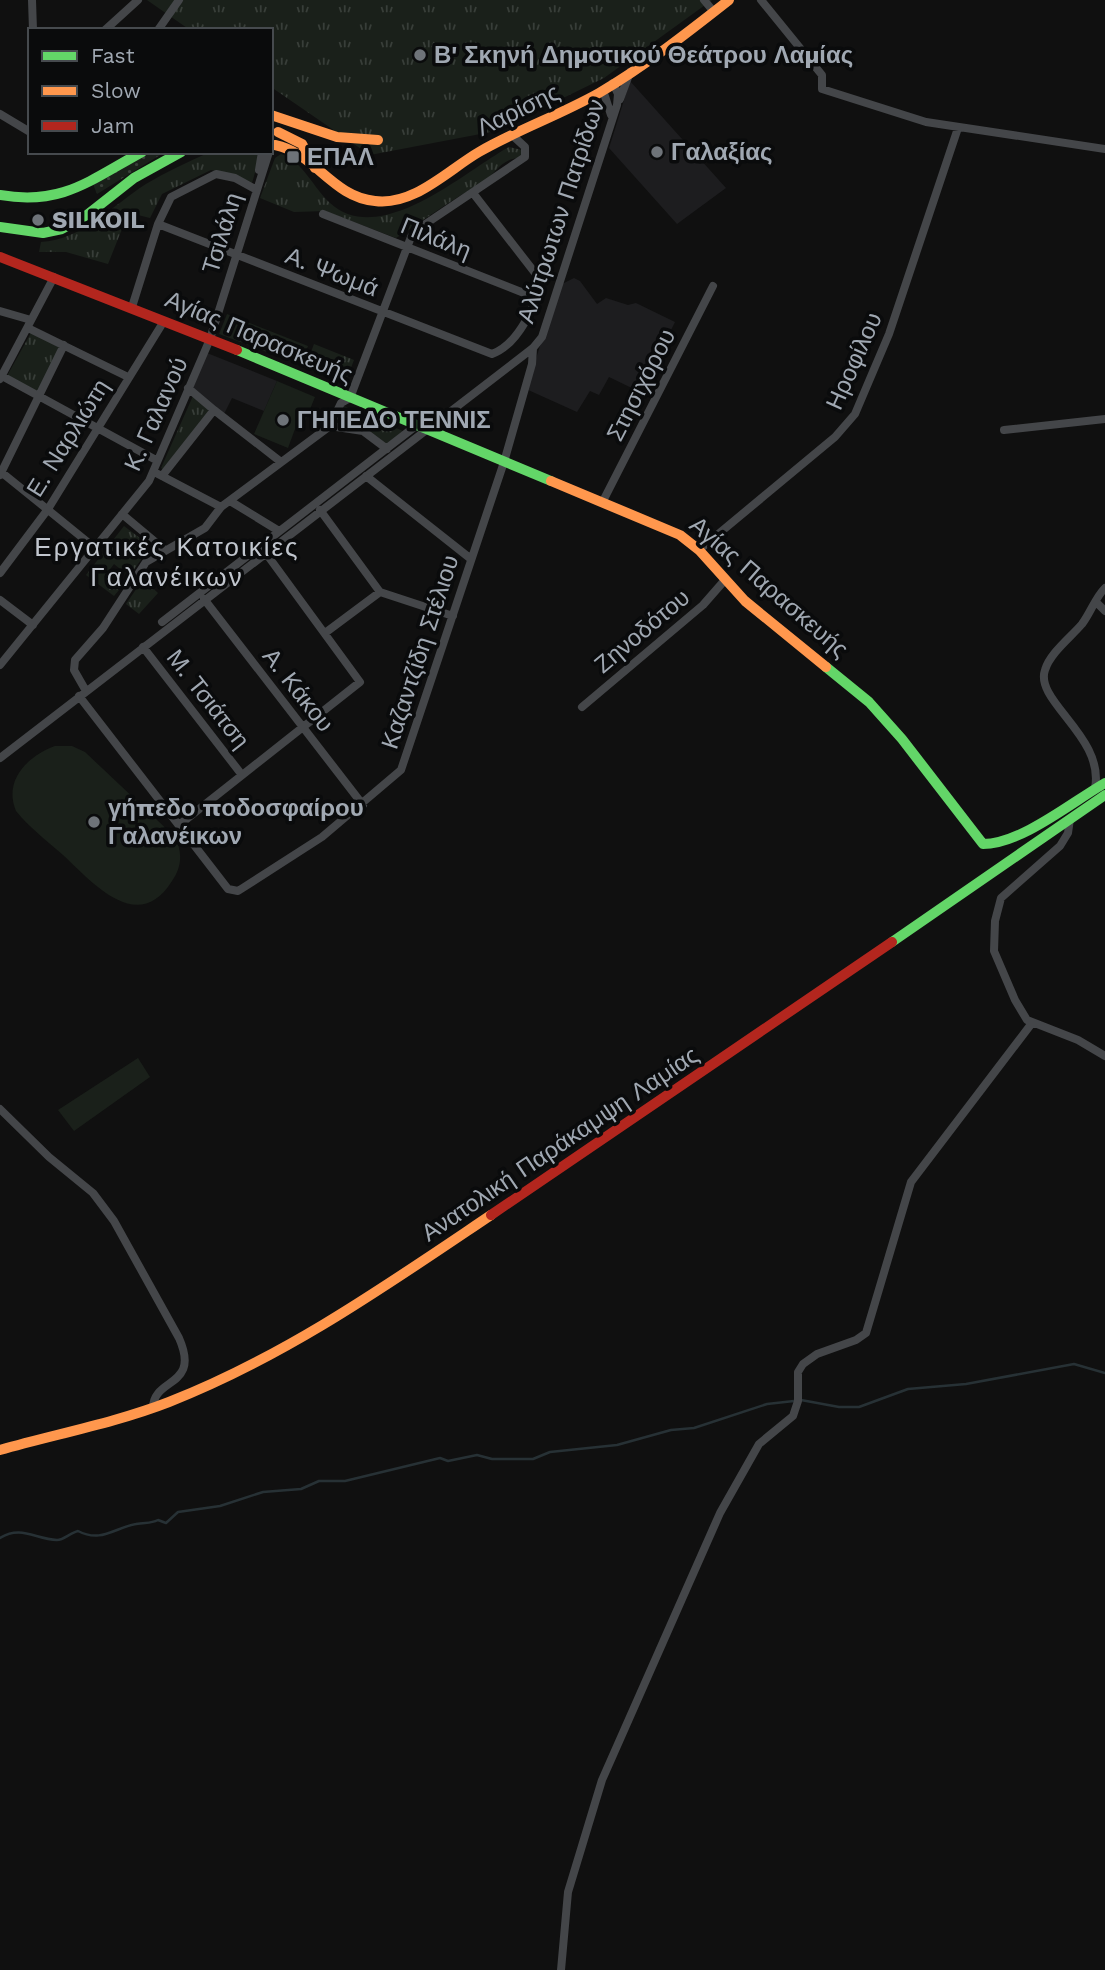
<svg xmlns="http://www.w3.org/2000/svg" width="1105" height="1970" font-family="'Work Sans',sans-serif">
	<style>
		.built { fill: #1d1d1f }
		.grass { fill: url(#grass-dots) }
		.park { fill: url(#park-tufts) }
		.garden { fill: #1a201a }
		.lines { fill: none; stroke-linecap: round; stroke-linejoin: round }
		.stream { stroke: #273135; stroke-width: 2.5 }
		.street { stroke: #444649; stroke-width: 8 }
		.fast { stroke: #63d668; stroke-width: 10 }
		.slow { stroke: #ff974d; stroke-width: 10 }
		.jam { stroke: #b3261e; stroke-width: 10 }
		.poi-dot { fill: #6e7379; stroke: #0a0b0c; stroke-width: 2.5 }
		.labels { text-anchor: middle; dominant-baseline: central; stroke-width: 7; stroke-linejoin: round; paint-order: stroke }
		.poi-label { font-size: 24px; font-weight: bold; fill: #a0a8b2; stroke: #0a0b0c; text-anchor: start }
		.street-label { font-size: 24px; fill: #a0a8b2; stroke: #0a0b0c }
		.neighbourhood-label { font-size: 26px; letter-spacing: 2px; fill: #c1c6ce; stroke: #0a0b0c }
	</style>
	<defs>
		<pattern id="grass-dots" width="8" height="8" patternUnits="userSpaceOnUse" patternTransform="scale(1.75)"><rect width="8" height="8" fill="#1a201a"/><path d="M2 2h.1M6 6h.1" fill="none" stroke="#383e39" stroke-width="1.8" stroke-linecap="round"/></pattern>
		<pattern id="park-tufts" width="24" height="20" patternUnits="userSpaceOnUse" patternTransform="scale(1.75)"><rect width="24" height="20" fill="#1a201a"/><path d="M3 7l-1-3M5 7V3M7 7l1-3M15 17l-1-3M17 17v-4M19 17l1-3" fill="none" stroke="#383e39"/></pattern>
	</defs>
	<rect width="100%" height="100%" fill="#101010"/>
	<!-- built -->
	<path class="built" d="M630 81 726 188 677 224 609 148Z
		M574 278 580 281 597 304 606 298 628 305 636 303 675 322 640 392 609 377 599 395 590 391 577 412 526 389 560 285Z
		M207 353 277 381 264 411 232 398 223 416 188 389Z"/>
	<!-- grass -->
	<path class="grass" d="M152 152H165L97 194 93 184Z"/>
	<!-- park -->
	<path class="park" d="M147 0H712L604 78 496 131 370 155 271 87V30H190Z
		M509 147 522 150 520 158C500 158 495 176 480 184 452 199 424 220 396 238L325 211 294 212 260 198 275 158 281 154C301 159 315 190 330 203 380 249 465 171 509 147Z
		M210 152H257L258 162 252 183 232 174 211 170 162 194 150 218 134 214 124 224 108 264 66 252H39L41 242C82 240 113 205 146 184 166 172 188 162 210 152Z
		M32 331 61 347 37 392 7 376Z
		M314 344 354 360 345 383 305 368Z
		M193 396 208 408V414L164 470 161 468Z
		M344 406 403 431 386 446 359 426 336 423Z
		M124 526 149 545V549L129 576 114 564 104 577 119 590 114 596 86 575Z
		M143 579 158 593 139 614 126 604Z"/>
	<!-- garden -->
	<path class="garden" d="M227 314 308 346 301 365 219 334Z
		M277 381 315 397 301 431 295 429 288 448 254 434Z
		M55 746H72L85 752 174 836C183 851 182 867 172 881 138 936 92 882 63 855 47 841 29 827 16 811 3 780 28 756 55 746Z
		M138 1058 150 1077 74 1131 58 1110Z"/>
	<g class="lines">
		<!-- stream -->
		<path class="stream" d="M801 1400 839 1407H859L908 1389 966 1384 1074 1364 1105 1373
			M0 1538C21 1525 35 1539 57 1540 64 1540 70 1533 78 1531 101 1543 114 1528 136 1524 145 1522 150 1524 158 1520L166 1523 178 1512 220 1506 263 1492 301 1489 319 1481H345L440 1458 448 1461 477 1455 492 1459H533L550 1452 617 1445 671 1430 694 1428 767 1404 794 1401"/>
		<!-- street -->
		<path class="street" d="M32 0 33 30
			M704 0 714 12
			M761 0 822 75V89L926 122 1105 149
			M105 30 138 0
			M158 30 179 0
			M603 90 611 115
			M620 99 630 72
			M0 114 30 132
			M259 170 262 152
			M323 214 534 297
			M158 224 492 354C517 345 539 304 539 278L473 193
			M132 307 158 224 171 197 216 174 235 178 255 189
			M0 311 31 320
			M28 328 128 377
			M2 376 156 460
			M0 379 54 277
			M188 388 214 410
			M330 426 363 431 387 449
			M1004 430 1105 419
			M0 471 95 548
			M158 474 221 507
			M0 475 64 345
			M162 476 214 410 281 462
			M366 476 471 559
			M230 501 279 531
			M603 501 713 286
			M320 510 380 592 453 616
			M122 514 165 550
			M699 550 835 437 855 414 889 334 958 128
			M0 573 48 509 164 321
			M204 599 363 805
			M0 600 33 625
			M1096 602 1105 611
			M162 622 417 425
			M325 633 380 592
			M143 647 242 775
			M0 665 149 481 210 339 269 152
			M86 691 74 670 75 660 103 628 146 562 205 528 221 507 330 426 341 403 350 398 411 237 418 229 525 157V147L512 135
			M79 696 228 889 238 891 322 837 401 770 504 462 532 364 533 348
			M582 707 703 605 724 581
			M0 758 533 348 542 337 617 105 618 94 613 83
			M1095 788C1105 737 1034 701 1045 670 1050 653 1071 637 1082 624 1091 612 1095 598 1105 588
			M1070 819 1068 833 1060 846 1001 898 995 921 994 951 1015 1000 1027 1020 1078 1040 1105 1056
			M179 825 360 682 265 552
			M0 1109 49 1157 93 1193 114 1221 179 1338C201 1388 153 1377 153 1408
			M561 1970 568 1892 602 1780 720 1513 759 1444 793 1416 798 1401V1372L803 1364 817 1354 856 1340 866 1333 911 1182 1032 1023"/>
		<!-- fast -->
		<path class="fast" d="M0 195C62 206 90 180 142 152
			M0 227 43 233 62 229 87 215 134 178 181 152
			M237 350 551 481
			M826 667 869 702 902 739 983 844C1021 844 1072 802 1105 783
			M892 942 1105 795"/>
		<!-- slow -->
		<path class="slow" d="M271 115 337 137 378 140
			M278 132 302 144 315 168
			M275 145C315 153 332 197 375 201 414 206 448 170 479 152 517 130 560 115 599 93 645 66 687 33 729 0
			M551 481 680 535 699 550 745 601 826 667
			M0 1450C56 1434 115 1423 169 1402 286 1356 387 1285 491 1215"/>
		<!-- jam -->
		<path class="jam" d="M0 257 237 350
			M491 1215 892 942"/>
	</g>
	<!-- markers -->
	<g class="poi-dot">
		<circle cx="420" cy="55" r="7"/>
		<circle cx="657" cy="152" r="7"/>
		<rect x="286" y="150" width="14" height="14" rx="3.5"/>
		<circle cx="38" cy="220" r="7"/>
		<circle cx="283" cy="420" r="7"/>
		<circle cx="94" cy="822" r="7"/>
	</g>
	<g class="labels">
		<!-- poi labels -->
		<g class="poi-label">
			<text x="434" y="55">Β' Σκηνή Δημοτικού Θεάτρου Λαμίας</text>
			<text x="671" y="152">Γαλαξίας</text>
			<text x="307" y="157">ΕΠΑΛ</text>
			<text x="52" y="220">SILKOIL</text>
			<text x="297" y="420">ΓΗΠΕΔΟ ΤΕΝΝΙΣ</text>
			<text x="108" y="808">γήπεδο ποδοσφαίρου<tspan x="108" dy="28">Γαλανέικων</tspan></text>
		</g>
		<!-- street labels -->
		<g class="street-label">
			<text transform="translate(518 110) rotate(-26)">Λαρίσης</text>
			<text transform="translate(561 211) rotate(-72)">Αλύτρωτων Πατρίδων</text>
			<text transform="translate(222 233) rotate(-73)">Τσιλάλη</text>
			<text transform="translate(436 238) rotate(22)">Πιλάλη</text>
			<text transform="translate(332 272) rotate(21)">Α. Ψωμά</text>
			<text transform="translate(259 337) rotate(23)">Αγίας Παρασκευής</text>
			<text transform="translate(854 361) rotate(-66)">Ηροφίλου</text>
			<text transform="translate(641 385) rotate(-63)">Στησιχόρου</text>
			<text transform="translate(156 414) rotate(-66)">Κ. Γαλανού</text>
			<text transform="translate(68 438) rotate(-58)">Ε. Ναρλιώτη</text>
			<text transform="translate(769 587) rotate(41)">Αγίας Παρασκευής</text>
			<text transform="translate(642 631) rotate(-40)">Ζηνοδότου</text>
			<text transform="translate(420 652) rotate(-72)">Καζαντζίδη Στέλιου</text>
			<text transform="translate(298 690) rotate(52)">Α. Κάκου</text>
			<text transform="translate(208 699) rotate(52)">Μ. Τσιάτση</text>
			<text transform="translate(560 1144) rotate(-34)">Ανατολική Παράκαμψη Λαμίας</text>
		</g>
		<!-- neighbourhood labels -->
		<g class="neighbourhood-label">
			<text x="167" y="547">Εργατικές Κατοικίες<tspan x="167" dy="30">Γαλανέικων</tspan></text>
		</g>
	</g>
	<!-- legend -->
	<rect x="28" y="28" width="245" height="126" fill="#0a0b0c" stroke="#464a4e" stroke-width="2"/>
	<rect x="42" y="51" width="35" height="10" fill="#63d668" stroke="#464a4e" stroke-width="2"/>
	<text x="91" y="63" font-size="21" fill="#a0a8b2">Fast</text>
	<rect x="42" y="86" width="35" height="10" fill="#ff974d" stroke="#464a4e" stroke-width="2"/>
	<text x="91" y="98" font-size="21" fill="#a0a8b2">Slow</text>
	<rect x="42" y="121" width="35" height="10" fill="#b3261e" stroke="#464a4e" stroke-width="2"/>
	<text x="91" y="133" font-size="21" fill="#a0a8b2">Jam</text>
</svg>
